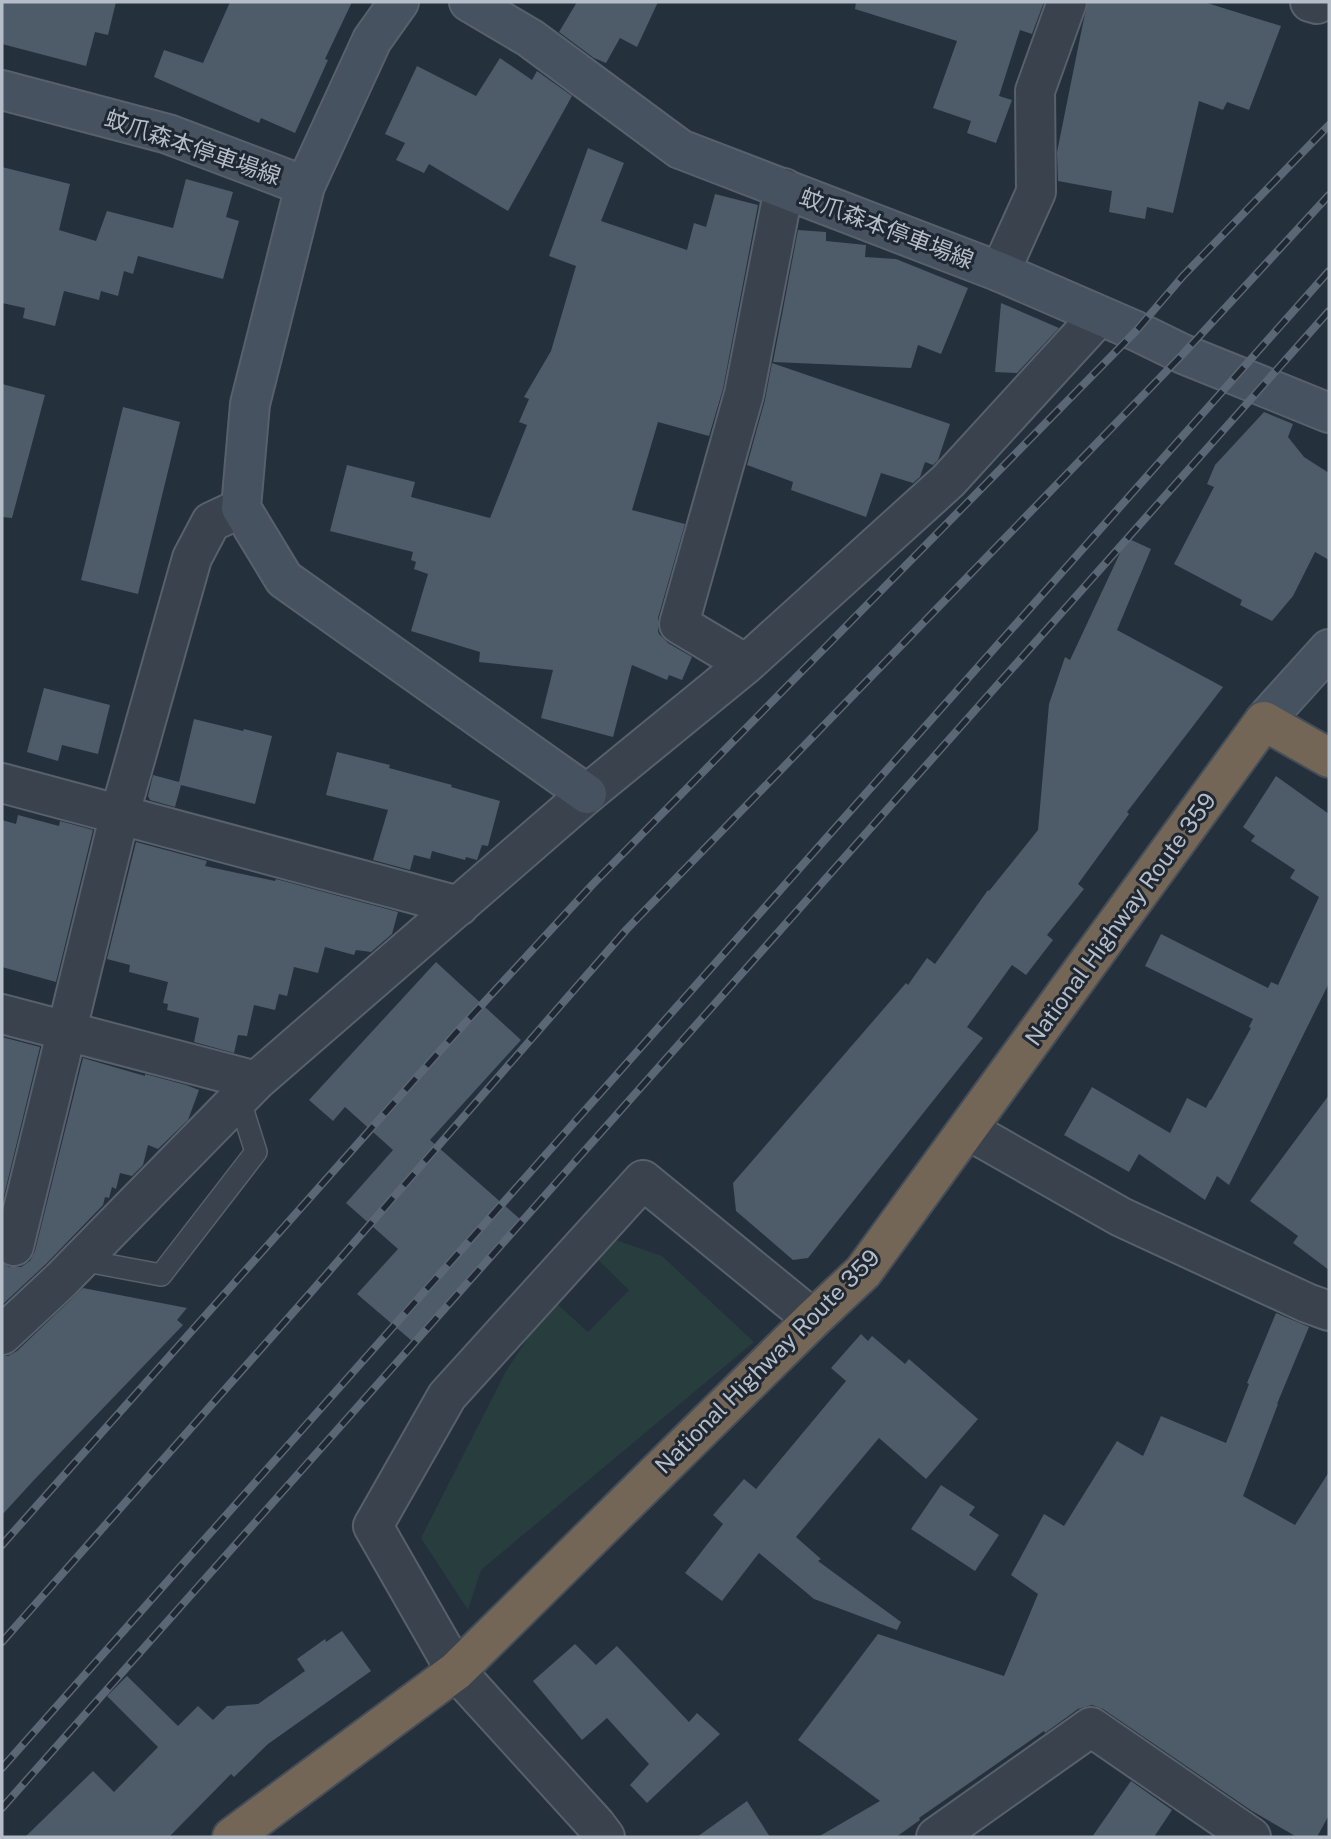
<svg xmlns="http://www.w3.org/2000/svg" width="1331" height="1839" font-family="'Public Sans','Noto Sans JP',sans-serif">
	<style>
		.green { fill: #273d3e }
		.building { fill: #4e5b68 }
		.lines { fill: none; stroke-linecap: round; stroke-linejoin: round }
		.lane-casing { stroke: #57606b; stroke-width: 24 }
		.street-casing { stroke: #57606b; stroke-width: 42 }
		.secondary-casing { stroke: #57606b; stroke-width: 42 }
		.highway-casing { stroke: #444d58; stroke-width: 42 }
		.lane { stroke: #39424d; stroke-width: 21 }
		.street { stroke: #39424d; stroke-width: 38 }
		.secondary { stroke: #475260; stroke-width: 38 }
		.highway { stroke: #736656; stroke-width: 38 }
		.rail-casing { stroke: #5b6774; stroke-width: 8 }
		.rail { stroke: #1e2732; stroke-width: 5; stroke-dasharray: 16; stroke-linecap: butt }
		.labels { text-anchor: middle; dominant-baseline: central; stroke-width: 6; stroke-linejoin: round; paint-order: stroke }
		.street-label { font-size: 23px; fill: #b5bdc8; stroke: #1e2732 }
	</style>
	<rect width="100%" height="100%" fill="#25303d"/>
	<!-- green -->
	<path class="green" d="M613 1239 662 1256 754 1342 481 1570 468 1610 421 1538 506 1371 553 1300 588 1332 629 1290 594 1256Z"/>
	<!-- building -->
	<path class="building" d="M2 2H116L108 35 95 32 86 66 2 44Z
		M230 2H352L325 59 328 60 295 133 261 118 259 123 154 77 164 50 203 63Z
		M577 2H658L637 47 620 38 606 63 594 58 559 32Z
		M856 2H1044L1032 34 1020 30 999 96 1012 100 996 143 967 133 971 121 933 108 957 41 855 9Z
		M1088 2H1204L1281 26 1249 110 1227 102 1223 110 1199 101 1173 213 1147 207 1145 219 1109 212 1112 191 1058 181 1057 152 1083 23Z
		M500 58 532 80 537 71 572 96 508 211 429 164 424 173 396 160 405 143 385 134 417 66 476 96Z
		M588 148 624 163 601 221 687 250 694 223 706 227 715 194 758 205 723 389 709 436 658 422 632 510 685 524 658 618V631L659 634 668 643 692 657 682 680 669 675 667 680 632 665 613 737 541 718 553 670 479 662 480 652 411 631 428 574 414 569 416 562 411 560 413 552 330 531 347 465 415 482 411 497 490 518 527 425 519 422 529 399 524 397 551 351 576 266 549 256Z
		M2 167 70 184 59 230 96 241 107 211 173 228 186 179 233 192 226 217 239 221 223 279 138 256 133 274 124 271 118 296 101 291 99 300 64 291 55 326 23 318 25 308 2 303Z
		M798 230 826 232V241L866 245 865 257 896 259 968 288 941 354 918 345 911 368 773 362Z
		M1001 303 1059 328 1017 373 995 372Z
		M772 363 950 424 938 460 933 465 925 462 920 477 913 483 881 473 866 517 791 490 793 482 747 465 765 400Z
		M2 384 45 395 12 518 2 517Z
		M123 407 180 422 138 594 81 580Z
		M1264 412 1293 424 1288 437 1304 457 1329 473V560L1315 552 1293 596 1272 621 1240 605 1242 600 1174 564 1214 487 1207 484 1215 465Z
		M1127 538 1151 549 1117 630 1223 687 1127 812 1129 814 1078 884 1084 889 1047 935 1053 940 1026 975 1012 965 967 1027 983 1038 808 1258 793 1260 736 1211 733 1183 906 983 908 985 927 958 935 964 988 890 989 891 1038 830 1049 704 1065 657 1070 660Z
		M44 688 110 705 98 754 62 745 58 761 27 752Z
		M194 719 243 731 244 729 272 736 255 804 181 785 175 807 150 800 148 796 153 775 179 782Z
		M337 752 390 765 389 768 452 785 451 787 500 801 488 846 482 845 477 860 466 857 465 860 432 851 430 859 414 855 410 870 373 860 388 810 326 795Z
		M1276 776 1329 814V983L1229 1185 1217 1176 1205 1200 1139 1154 1129 1172 1064 1135 1092 1087 1170 1133 1187 1098 1206 1108 1210 1100H1211L1251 1028 1249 1027 1253 1019 1145 966 1161 934 1268 988 1271 982 1278 985 1319 897 1290 878 1295 870 1251 841 1255 836 1243 827Z
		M18 815 59 826 60 821 93 830 56 982 2 967V820L16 824Z
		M136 842 207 861 205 866 275 881 276 879 398 912 392 934 371 952 356 950 354 955 325 947 318 973 294 967 287 996 279 994 275 1010 254 1005 247 1036 238 1035 234 1053 194 1042 199 1018 167 1010 168 1004 163 1003 168 982 129 972 130 965 107 959Z
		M436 962 521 1040 430 1140 520 1219 412 1341 357 1294 398 1249 346 1203 393 1150 345 1107 333 1121 309 1100Z
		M2 1037 40 1047 2 1204Z
		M83 1058 145 1076V1074L186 1085 199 1090 188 1120 158 1149 148 1145 143 1165 132 1176 120 1173 116 1189 112 1187 109 1198 105 1197 103 1205 46 1264 2 1305V1263L9 1267H21L30 1261 35 1251Z
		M1329 1095V1270L1293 1243 1298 1236 1250 1201Z
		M83 1288 187 1308 177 1320 183 1325 34 1480 2 1515V1356H8L17 1351Z
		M1276 1313 1309 1327 1277 1404H1278L1243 1496 1295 1525 1329 1472V1815L1317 1837H1297L1252 1811 1103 1709 1092 1705 1078 1709 1045 1733 1044 1731 919 1818 920 1820 896 1837H818L880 1801 798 1740 878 1634 1004 1676 1038 1594 1011 1575 1044 1514 1064 1526 1117 1441 1143 1456 1161 1416 1226 1443 1249 1384 1247 1383Z
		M861 1334 868 1341 872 1336 905 1364 909 1359 978 1419 926 1479 879 1438 796 1537 821 1559 818 1561 901 1622 897 1630 814 1599 759 1553 722 1601 685 1573 723 1524 713 1515 744 1479 756 1489 846 1381 831 1368Z
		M941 1485 975 1507 969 1515 999 1535 975 1571 911 1529Z
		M342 1631 371 1671 268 1744 234 1777 231 1774 169 1837H25L93 1771 114 1792 158 1747 107 1696 127 1676 178 1726 198 1706 213 1720 227 1706 258 1704 305 1671 297 1659 325 1639 326 1642Z
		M575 1644 596 1665 617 1646 689 1722 697 1713 720 1734 647 1803 630 1785 649 1764 607 1718 582 1740 533 1681Z
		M1131 1781 1172 1810 1154 1837H1092Z
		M747 1801 770 1837H697Z"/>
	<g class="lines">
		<defs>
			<path id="lane" d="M81 1260 161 1275 256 1152 239 1098"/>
			<path id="street" d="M1310 2 1317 4 1318 2
				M1000 272 1036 192 1035 91 1067 2
				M746 664 679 624 744 394 784 188
				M2 783 459 906
				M2 1014 256 1081
				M968 1130 1121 1217 1307 1303 1329 1311
				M14 1246 120 813 192 558 211 522 241 508
				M2 1335 61 1280 256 1081 587 794 746 664 948 481 1099 316
				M605 1837 596 1825 456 1671 373 1526 447 1396 643 1180 813 1319
				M936 1837 1091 1727 1251 1837"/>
			<path id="secondary" d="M399 2 372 40 305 186 250 404 241 508 284 579 587 794
				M469 2 530 38 680 149 1000 272 1136 331 1183 354 1329 413
				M2 90 168 134 305 186
				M1264 721 1329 649"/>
			<path id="highway" d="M232 1837 456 1671 813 1319 863 1272 1264 721 1329 758"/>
		</defs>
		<!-- lane casing -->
		<use href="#lane" class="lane-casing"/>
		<!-- street casing -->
		<use href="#street" class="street-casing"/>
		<!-- secondary casing -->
		<use href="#secondary" class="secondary-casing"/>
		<!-- highway casing -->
		<use href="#highway" class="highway-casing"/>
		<!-- lane -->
		<use href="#lane" class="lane"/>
		<!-- street -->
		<use href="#street" class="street"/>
		<!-- secondary -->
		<use href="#secondary" class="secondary"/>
		<!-- highway -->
		<use href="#highway" class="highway"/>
		<defs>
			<path id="rail" d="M2 1545 455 1034 593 884 1136 331 1183 276 1329 125
				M2 1642 312 1291 627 929 1183 354 1329 195
				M2 1768 1329 271
				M2 1808 1329 311"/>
		</defs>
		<!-- rail casing -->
		<use href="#rail" class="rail-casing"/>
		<!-- rail -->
		<use href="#rail" class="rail"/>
	</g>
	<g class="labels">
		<!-- street labels -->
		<g class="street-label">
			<text transform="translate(193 147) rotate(19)">蚊爪森本停車場線</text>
			<text transform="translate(887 228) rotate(21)">蚊爪森本停車場線</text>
			<text transform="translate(1120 919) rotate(-54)">National Highway Route 359</text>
			<text transform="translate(767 1361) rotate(-45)">National Highway Route 359</text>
		</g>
	</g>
	<!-- border -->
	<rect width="1331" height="1839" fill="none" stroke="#b5bdc8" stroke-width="7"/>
</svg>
